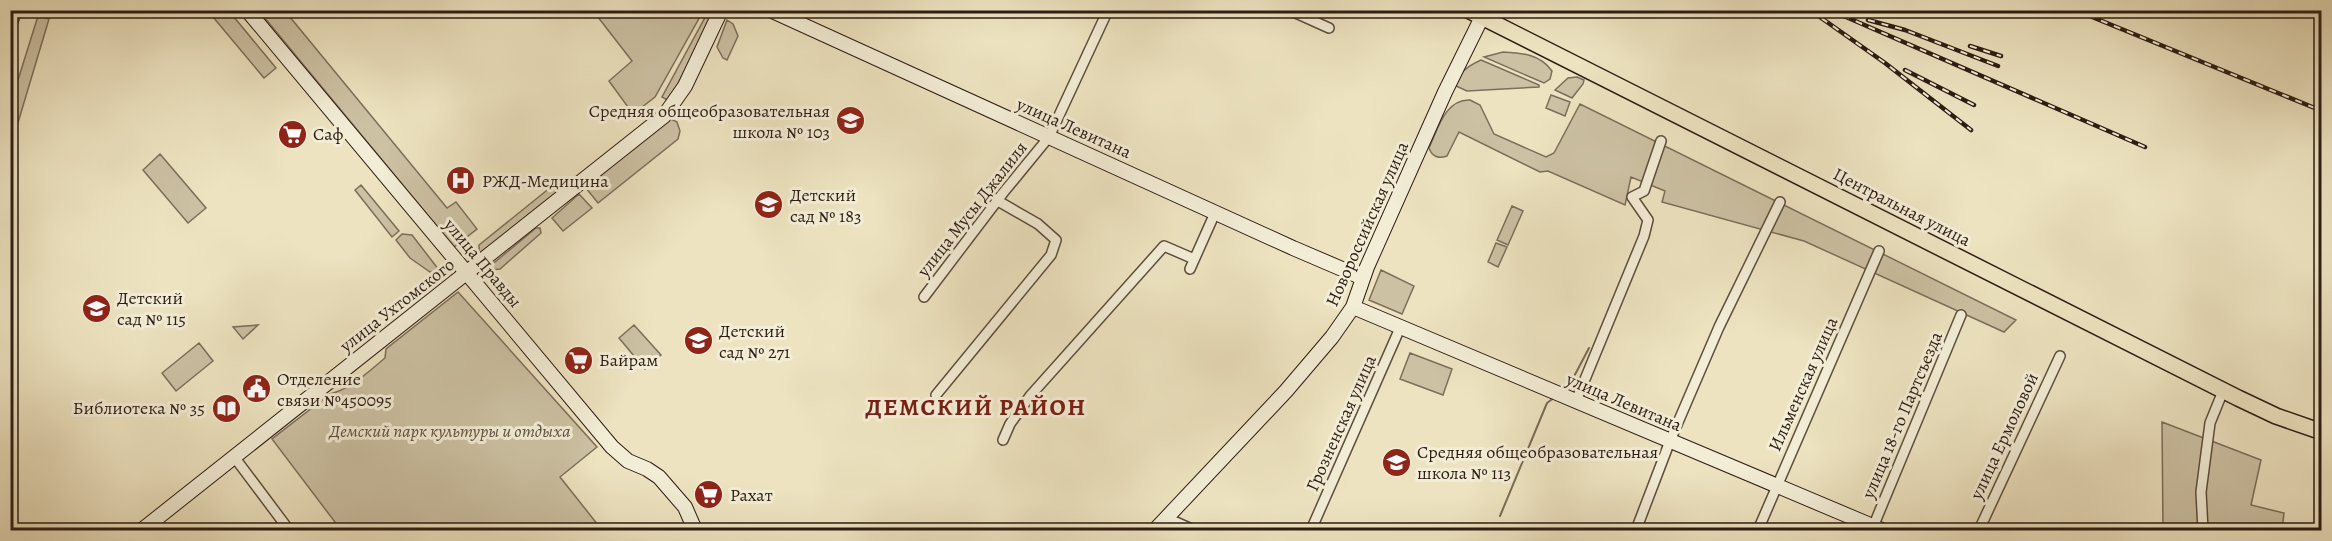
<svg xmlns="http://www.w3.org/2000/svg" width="2332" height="541" font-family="Alegreya,serif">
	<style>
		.green { fill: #ccc1a3; stroke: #7c6e5b; stroke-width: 1.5 }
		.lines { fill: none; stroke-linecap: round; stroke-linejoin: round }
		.stream { stroke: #796b57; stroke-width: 2 }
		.street-casing { stroke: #5d4e3e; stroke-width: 12 }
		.secondary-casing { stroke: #2d1c13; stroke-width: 16 }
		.primary-casing { stroke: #2d1c13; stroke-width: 18 }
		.street { stroke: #f3edd6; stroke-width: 9 }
		.secondary { stroke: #f3edd6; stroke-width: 14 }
		.primary { stroke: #ede3c0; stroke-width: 15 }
		.rail-casing { stroke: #2d1c13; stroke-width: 4.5 }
		.rail { stroke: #f3edd6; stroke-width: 2; stroke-dasharray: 7; stroke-linecap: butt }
		.labels { text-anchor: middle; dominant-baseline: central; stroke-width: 6; stroke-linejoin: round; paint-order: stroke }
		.poi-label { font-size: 18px; fill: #2d1c13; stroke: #f3edd6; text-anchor: start }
		.street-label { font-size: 18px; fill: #2d1c13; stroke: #f3edd6 }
		.park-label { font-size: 18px; font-style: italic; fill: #5d4e3e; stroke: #f3edd6 }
		.district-label { font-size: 24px; font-weight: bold; letter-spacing: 1.5px; fill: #7a1f14; stroke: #f3edd6 }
	</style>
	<rect width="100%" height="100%" fill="#ede3c0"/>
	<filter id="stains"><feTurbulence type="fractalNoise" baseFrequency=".00333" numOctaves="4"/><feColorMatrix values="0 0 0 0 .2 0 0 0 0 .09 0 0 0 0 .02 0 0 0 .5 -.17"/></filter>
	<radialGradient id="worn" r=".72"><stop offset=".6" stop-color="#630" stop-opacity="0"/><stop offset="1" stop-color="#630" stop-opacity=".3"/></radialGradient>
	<!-- green -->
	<path class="green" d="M208 11H229L276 68 264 78Z
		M259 11H285L447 208 456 202 477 229 454 247Z
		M595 11 702 10V13L655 97 633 114 609 81 632 61 594 12Z
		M708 12 713 16 669 101 662 97Z
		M38 16 49 19 11 146V79L18 80Z
		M727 20 733 24 738 36 727 60 723 58 717 47Z
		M1503 52C1522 53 1540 54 1552 71L1550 79 1544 83 1484 57Z
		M1481 60 1539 85V87L1467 91 1456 86C1456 74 1470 65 1481 60Z
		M1577 77 1584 80 1583 84 1572 98 1555 90 1568 78Z
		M1551 95 1570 102 1565 116 1546 108Z
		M1470 100 1480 105 1494 134 1546 157 1554 153 1580 104 2016 320 2004 332 1804 241 1662 202 1665 191 1631 177 1625 205 1548 171 1540 172 1459 132 1447 156C1439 159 1432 157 1429 148 1438 129 1445 99 1470 100Z
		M669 118 677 122 680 131 678 139 598 203 586 188Z
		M160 154 206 208 188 223 143 170Z
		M556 183 564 192 483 257 479 250V245Z
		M361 185 399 231 392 237 355 190Z
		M579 194 592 208 563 231 552 218Z
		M1512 206 1523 211 1508 245 1497 240Z
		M536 228H540L541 233 500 269 491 270 489 267Z
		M402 234 412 235 439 270 430 272 410 258 396 240Z
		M1496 243 1507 247 1498 267 1488 262Z
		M1381 270 1414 286 1402 314 1369 300Z
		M458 292 597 447 560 477 602 530H341L272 439 330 394C351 389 369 371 385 358L386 349Z
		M258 325 243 339 233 327Z
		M634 325 661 355 645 369 619 338Z
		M199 343 213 361 176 391 162 373Z
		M1410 353 1452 369 1443 395 1400 379Z
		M2162 422 2261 460 2251 505 2284 513 2282 530H2163Z"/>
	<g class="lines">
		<!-- stream -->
		<path class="stream" d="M1564 389 1570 384 1589 348
			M1500 516 1547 403 1555 397"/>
		<defs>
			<path id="street" d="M1289 10 1329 28
				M10 30 17 10
				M1190 269 1215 213
				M924 297 1003 193 1049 137 1108 10
				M936 395 1051 255 1056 240 1038 224 998 201
				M1576 401 1644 236 1648 220 1632 197 1644 191 1661 141
				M1003 440 1010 424 1030 396 1164 246 1194 259
				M235 458 289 530
				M1167 518 1194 530
				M1873 527 1961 315
				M1311 530 1400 328
				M1636 530 1670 441 1719 327 1780 202
				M1758 530 1879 251
				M1979 530 2060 356
				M2203 530 2201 492 2210 423 2223 391"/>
			<path id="secondary" d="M247 10 612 447 628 461 647 469 659 477 685 507 695 530
				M770 10 1293 248 1363 278
				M1353 307 1882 530
				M142 530 664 116 685 86 721 10
				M1155 530 1286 391 1332 337 1353 307 1367 267 1445 92 1482 17"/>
			<path id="primary" d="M1468 10 2238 398 2276 416 2322 432"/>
		</defs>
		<!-- street casing -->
		<use href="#street" class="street-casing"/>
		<!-- secondary casing -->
		<use href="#secondary" class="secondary-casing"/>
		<!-- primary casing -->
		<use href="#primary" class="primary-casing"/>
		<!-- street -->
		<use href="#street" class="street"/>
		<!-- secondary -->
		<use href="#secondary" class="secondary"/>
		<!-- primary -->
		<use href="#primary" class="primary"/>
		<defs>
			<path id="rail" d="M1810 10 1885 63 1971 130
				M1830 10 2145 147
				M2075 10 2322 111
				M1868 20 1905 30 1998 66
				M1970 46 2001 56
				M1905 70 1974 105"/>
		</defs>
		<!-- rail casing -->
		<use href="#rail" class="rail-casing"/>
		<!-- rail -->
		<use href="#rail" class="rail"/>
	</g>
	<!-- icons -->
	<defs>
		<symbol id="school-disc" viewBox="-11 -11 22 22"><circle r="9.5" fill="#8f2418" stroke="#f3edd6"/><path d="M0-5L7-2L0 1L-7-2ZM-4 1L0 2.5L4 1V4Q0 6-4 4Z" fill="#fff"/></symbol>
		<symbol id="supermarket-disc" viewBox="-11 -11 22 22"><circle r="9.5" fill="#8f2418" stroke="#f3edd6"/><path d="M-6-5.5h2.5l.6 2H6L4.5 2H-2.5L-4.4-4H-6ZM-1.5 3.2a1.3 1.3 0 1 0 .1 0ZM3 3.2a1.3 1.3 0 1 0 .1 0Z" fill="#fff"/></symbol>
		<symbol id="hospital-disc" viewBox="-11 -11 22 22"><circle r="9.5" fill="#8f2418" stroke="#f3edd6"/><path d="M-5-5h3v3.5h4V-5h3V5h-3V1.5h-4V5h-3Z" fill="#fff"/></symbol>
		<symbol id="civic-disc" viewBox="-11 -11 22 22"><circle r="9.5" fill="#8f2418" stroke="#f3edd6"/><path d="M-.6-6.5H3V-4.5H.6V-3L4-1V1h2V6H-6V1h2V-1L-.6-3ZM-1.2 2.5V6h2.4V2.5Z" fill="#fff"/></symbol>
		<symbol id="library-disc" viewBox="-11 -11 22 22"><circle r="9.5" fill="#8f2418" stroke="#f3edd6"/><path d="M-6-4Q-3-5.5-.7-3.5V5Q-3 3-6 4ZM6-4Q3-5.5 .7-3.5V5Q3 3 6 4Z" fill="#fff"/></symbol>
	</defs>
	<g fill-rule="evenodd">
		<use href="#school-disc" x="834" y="104" width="33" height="33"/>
		<use href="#supermarket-disc" x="276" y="118" width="33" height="33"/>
		<use href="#hospital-disc" x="444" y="164" width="33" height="33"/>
		<use href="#school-disc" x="752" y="188" width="33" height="33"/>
		<use href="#school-disc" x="80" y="292" width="33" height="33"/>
		<use href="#school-disc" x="682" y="324" width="33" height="33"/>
		<use href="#supermarket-disc" x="562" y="344" width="33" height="33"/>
		<use href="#civic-disc" x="240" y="372" width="33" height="33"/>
		<use href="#library-disc" x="210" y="392" width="33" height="33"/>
		<use href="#school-disc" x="1380" y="446" width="33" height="33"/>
		<use href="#supermarket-disc" x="692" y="478" width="33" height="33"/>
	</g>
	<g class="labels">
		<!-- poi labels -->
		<g class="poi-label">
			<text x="830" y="111" text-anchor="end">Средняя общеобразовательная<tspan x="830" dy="21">школа № 103</tspan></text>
			<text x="313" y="134">Саф</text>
			<text x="482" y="181">РЖД-Медицина</text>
			<text x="790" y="195">Детский<tspan x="790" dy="21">сад № 183</tspan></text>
			<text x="117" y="298">Детский<tspan x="117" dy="21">сад № 115</tspan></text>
			<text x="719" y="331">Детский<tspan x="719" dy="21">сад № 271</tspan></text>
			<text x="599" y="360">Байрам</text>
			<text x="277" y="379">Отделение<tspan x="277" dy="21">связи №450095</tspan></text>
			<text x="205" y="408" text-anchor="end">Библиотека № 35</text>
			<text x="1417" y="452">Средняя общеобразовательная<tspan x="1417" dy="21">школа № 113</tspan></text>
			<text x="730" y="495">Рахат</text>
		</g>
		<!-- street labels -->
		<g class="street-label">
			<text transform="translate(1074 128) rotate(24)">улица Левитана</text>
			<text transform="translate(1902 207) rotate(27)">Центральная улица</text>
			<text transform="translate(972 209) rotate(-52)">улица Мусы Джалиля</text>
			<text transform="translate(1367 224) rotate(-66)">Новороссийская улица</text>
			<text transform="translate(483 263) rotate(50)">улица Правды</text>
			<text transform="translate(397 305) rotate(-38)">улица Ухтомского</text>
			<text transform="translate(1803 384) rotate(-66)">Ильменская улица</text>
			<text transform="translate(1624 402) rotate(23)">улица Левитана</text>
			<text transform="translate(1902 415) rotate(-67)">улица 18-го Партсъезда</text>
			<text transform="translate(1341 423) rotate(-66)">Грозненская улица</text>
			<text transform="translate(2004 436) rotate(-65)">улица Ермоловой</text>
		</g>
		<!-- park labels -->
		<g class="park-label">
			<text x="450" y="431">Демский парк культуры и отдыха</text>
		</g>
		<!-- district labels -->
		<g class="district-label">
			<text x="976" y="407">ДЕМСКИЙ РАЙОН</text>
		</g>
	</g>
	<!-- margin -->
	<rect width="2332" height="541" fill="none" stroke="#ede3c0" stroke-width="36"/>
	<rect x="12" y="12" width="2308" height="517" fill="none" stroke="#2d1c13" stroke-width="3"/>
	<rect x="18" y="18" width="2296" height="505" fill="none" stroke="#2d1c13" stroke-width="1.5"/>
	<rect width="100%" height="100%" filter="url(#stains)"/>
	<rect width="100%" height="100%" fill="url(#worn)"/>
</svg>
